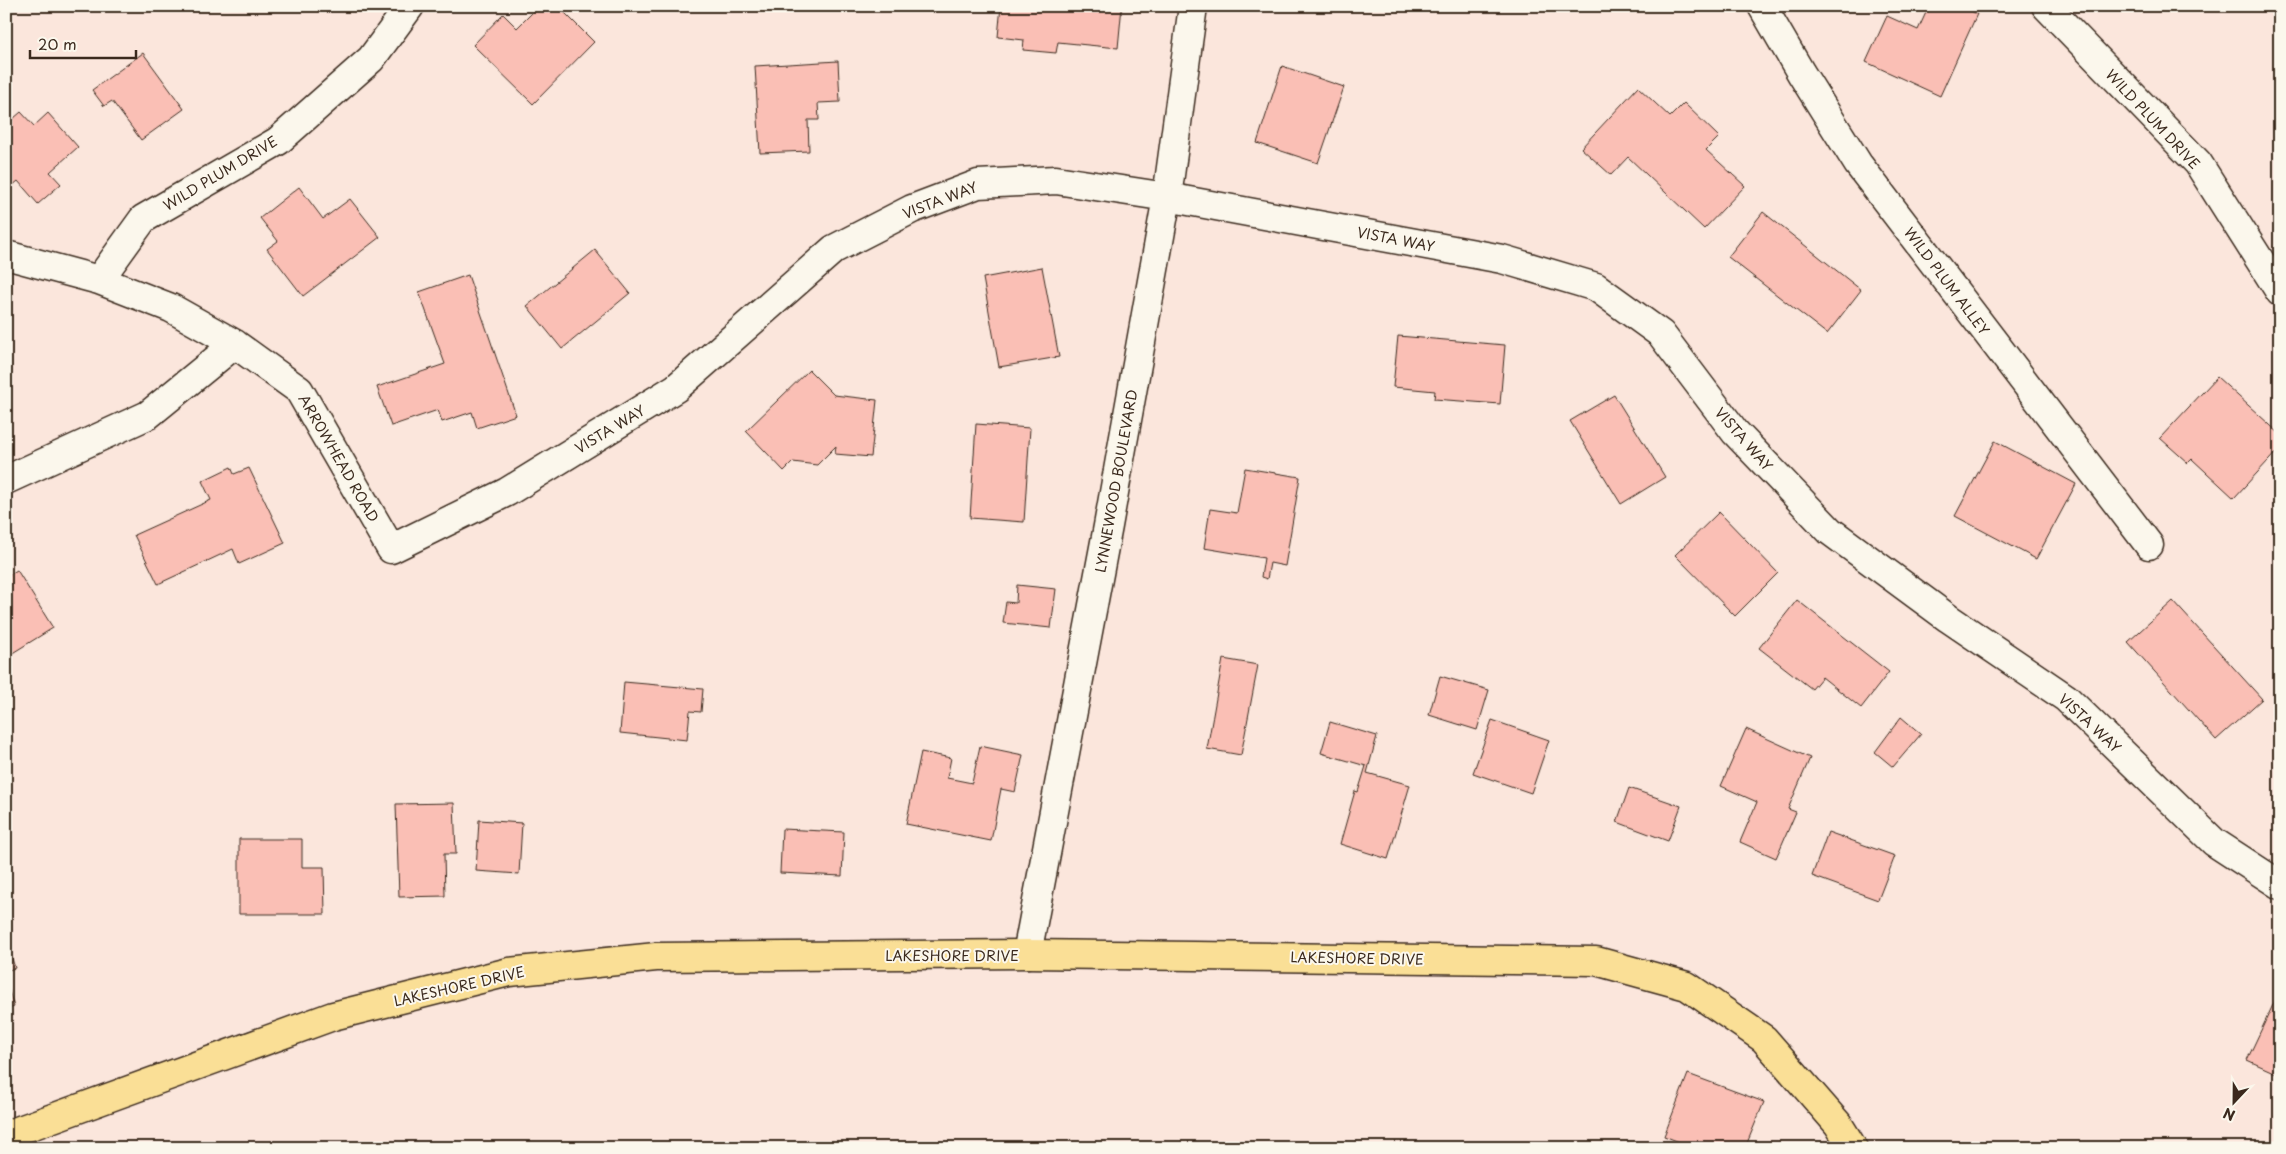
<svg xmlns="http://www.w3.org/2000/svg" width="2286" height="1154" font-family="'Playpen Sans',sans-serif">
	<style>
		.building { fill: #fabfb5; stroke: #3b2a1e }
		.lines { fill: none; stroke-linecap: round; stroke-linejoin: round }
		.minor-casing { stroke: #3b2a1e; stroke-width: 31 }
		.major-casing { stroke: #3b2a1e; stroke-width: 31 }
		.minor { stroke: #fbf7ec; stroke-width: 28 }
		.major { stroke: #fadf96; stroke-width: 28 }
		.labels { text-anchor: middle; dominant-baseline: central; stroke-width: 4; stroke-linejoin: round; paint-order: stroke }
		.street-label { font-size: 14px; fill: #3b2a1e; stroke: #fbf7ec }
	</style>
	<rect width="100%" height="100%" fill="#fbe6dc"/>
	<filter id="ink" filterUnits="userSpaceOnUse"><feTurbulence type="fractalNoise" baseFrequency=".02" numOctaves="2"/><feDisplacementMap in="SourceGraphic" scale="10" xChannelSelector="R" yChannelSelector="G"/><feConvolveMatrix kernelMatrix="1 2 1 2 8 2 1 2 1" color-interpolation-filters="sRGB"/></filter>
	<g filter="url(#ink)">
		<!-- building -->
		<path class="building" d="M539 6H558L594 42 533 104 473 45 503 14 517 28Z
			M1001 6H1122L1118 48 1058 42 1056 53 1023 50 1024 40 998 37Z
			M1929 6H1961L1977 14 1940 96 1866 62 1887 16 1918 30Z
			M143 53 184 109 141 140 112 101 104 106 92 90Z
			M838 61 840 102 818 103 819 120H808L809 151 760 153 755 66Z
			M1282 66 1344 87 1318 163 1257 143Z
			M1638 87 1670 117 1684 103 1719 137 1706 150 1745 186 1704 229 1628 157 1611 175 1581 148Z
			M21 112 34 126 48 113 78 147 50 172 61 184 38 204 18 181 6 191V125Z
			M299 187 323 219 350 199 380 237 303 296 267 249 278 241 260 218Z
			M1763 212 1861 290 1827 334 1728 257Z
			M595 250 630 293 562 349 527 306Z
			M1042 267 1059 357 999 367 983 278Z
			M468 275 516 415 477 428 472 412 442 422 438 410 391 426 377 387 445 364 419 292Z
			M1398 336 1505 345 1500 404 1434 399 1435 391 1393 387Z
			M809 370 834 395 877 400 871 457 835 454 836 446 817 465 793 462 784 471 746 431Z
			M2217 377 2280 434V448L2234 498 2192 459 2188 463 2160 438Z
			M1614 395 1665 477 1621 504 1570 421Z
			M976 424 1030 428 1024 522 970 518Z
			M1995 441 2076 484 2036 559 1955 516Z
			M231 467 234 474 249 468 285 543 239 564 233 549 158 584 134 535 211 500 202 481Z
			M1245 468 1300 477 1285 566 1270 563 1267 579 1261 577 1264 558 1204 548 1210 509 1237 513Z
			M1719 512 1778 573 1735 616 1675 555Z
			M17 570 53 628 6 657V577Z
			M1017 585 1056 589 1051 628 1003 623 1006 602 1016 603Z
			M1797 600 1889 672 1861 708 1822 677 1812 689 1759 648Z
			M2173 601 2262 699 2216 740 2128 642Z
			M1223 659 1258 665 1241 755 1207 749Z
			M1440 676 1489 690 1477 730 1429 715Z
			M624 682 703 689 701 712 690 711 687 740 620 733Z
			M1901 717 1921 734 1893 767 1875 752Z
			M1492 720 1549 740 1531 793 1473 773Z
			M1330 722 1377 736 1367 773 1410 785 1388 859 1340 844 1355 791 1358 792 1366 766 1321 753Z
			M1746 729 1810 758 1788 809 1796 812 1776 858 1740 842 1757 802 1721 786Z
			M980 746 1023 755 1015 792 1001 789 991 841 906 824 921 752 951 758 947 778 972 783Z
			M1629 788 1681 806 1668 841 1617 822Z
			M454 803 456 854H444L445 896 399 897 396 804Z
			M479 820 522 823 519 874 476 871Z
			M782 829 844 832 842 876 780 873Z
			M1828 832 1895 856 1878 900 1812 876Z
			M239 839H302V867H324L325 914H239Z
			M6 940 15 968 6 971Z
			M6 981 14 1007 6 1010Z
			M2280 990V1075L2247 1060Z
			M1688 1074 1764 1102 1745 1148H1695L1664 1136Z"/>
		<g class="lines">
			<defs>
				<path id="minor" d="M1762 6 1801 73 1858 164 2149 545
					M2046 6 2198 163 2280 292
					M6 255 99 280 171 308 235 344 299 390 391 549 507 492 676 388 834 249 912 209 978 184 1056 180 1167 197 1502 259 1596 287 1661 334 1735 432 1830 531 1948 618 2066 698 2214 842 2280 885
					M99 280 143 219 278 141 371 59 410 6
					M6 480 148 415 235 344
					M1027 954 1108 526 1167 197 1193 6"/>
				<path id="major" d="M6 1135 333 1016 509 972 656 957 1027 954 1596 961 1687 986 1764 1039 1838 1124 1853 1148"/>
			</defs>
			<!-- minor casing -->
			<use href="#minor" class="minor-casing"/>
			<!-- major casing -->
			<use href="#major" class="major-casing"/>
			<!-- minor -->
			<use href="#minor" class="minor"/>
			<!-- major -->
			<use href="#major" class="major"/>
		</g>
	</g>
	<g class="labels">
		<!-- street labels -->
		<g class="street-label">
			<text transform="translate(2153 119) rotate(47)">WILD PLUM DRIVE</text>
			<text transform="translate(220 173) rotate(-31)">WILD PLUM DRIVE</text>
			<text transform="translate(940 200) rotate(-21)">VISTA WAY</text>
			<text transform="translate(1396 239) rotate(11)">VISTA WAY</text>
			<text transform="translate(1947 281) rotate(53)">WILD PLUM ALLEY</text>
			<text transform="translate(610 429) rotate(-31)">VISTA WAY</text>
			<text transform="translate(1744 439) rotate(49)">VISTA WAY</text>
			<text transform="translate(339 458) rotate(60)">ARROWHEAD ROAD</text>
			<text transform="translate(1116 481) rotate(-80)">LYNNEWOOD BOULEVARD</text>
			<text transform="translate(2090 723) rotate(43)">VISTA WAY</text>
			<text x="952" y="955">LAKESHORE DRIVE</text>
			<text transform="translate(1357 958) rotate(1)">LAKESHORE DRIVE</text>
			<text transform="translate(459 986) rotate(-13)">LAKESHORE DRIVE</text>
		</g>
	</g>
	<!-- margin -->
	<rect width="2286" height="1154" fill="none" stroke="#fbf7ec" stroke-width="25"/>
	<rect x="12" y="12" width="2261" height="1129" fill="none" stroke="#3b2a1e" stroke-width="2" filter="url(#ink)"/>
	<!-- north arrow -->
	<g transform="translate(2234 1102) rotate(202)" stroke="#fbf7ec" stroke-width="4" paint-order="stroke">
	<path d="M0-4L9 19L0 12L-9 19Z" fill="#3b2a1e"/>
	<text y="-8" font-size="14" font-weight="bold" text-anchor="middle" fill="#3b2a1e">N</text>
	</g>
	<!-- scale -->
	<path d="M30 50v8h106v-8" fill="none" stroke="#3b2a1e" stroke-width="2.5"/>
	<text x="38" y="50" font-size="15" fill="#3b2a1e" stroke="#fbf7ec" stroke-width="4" paint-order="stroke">20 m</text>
</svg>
